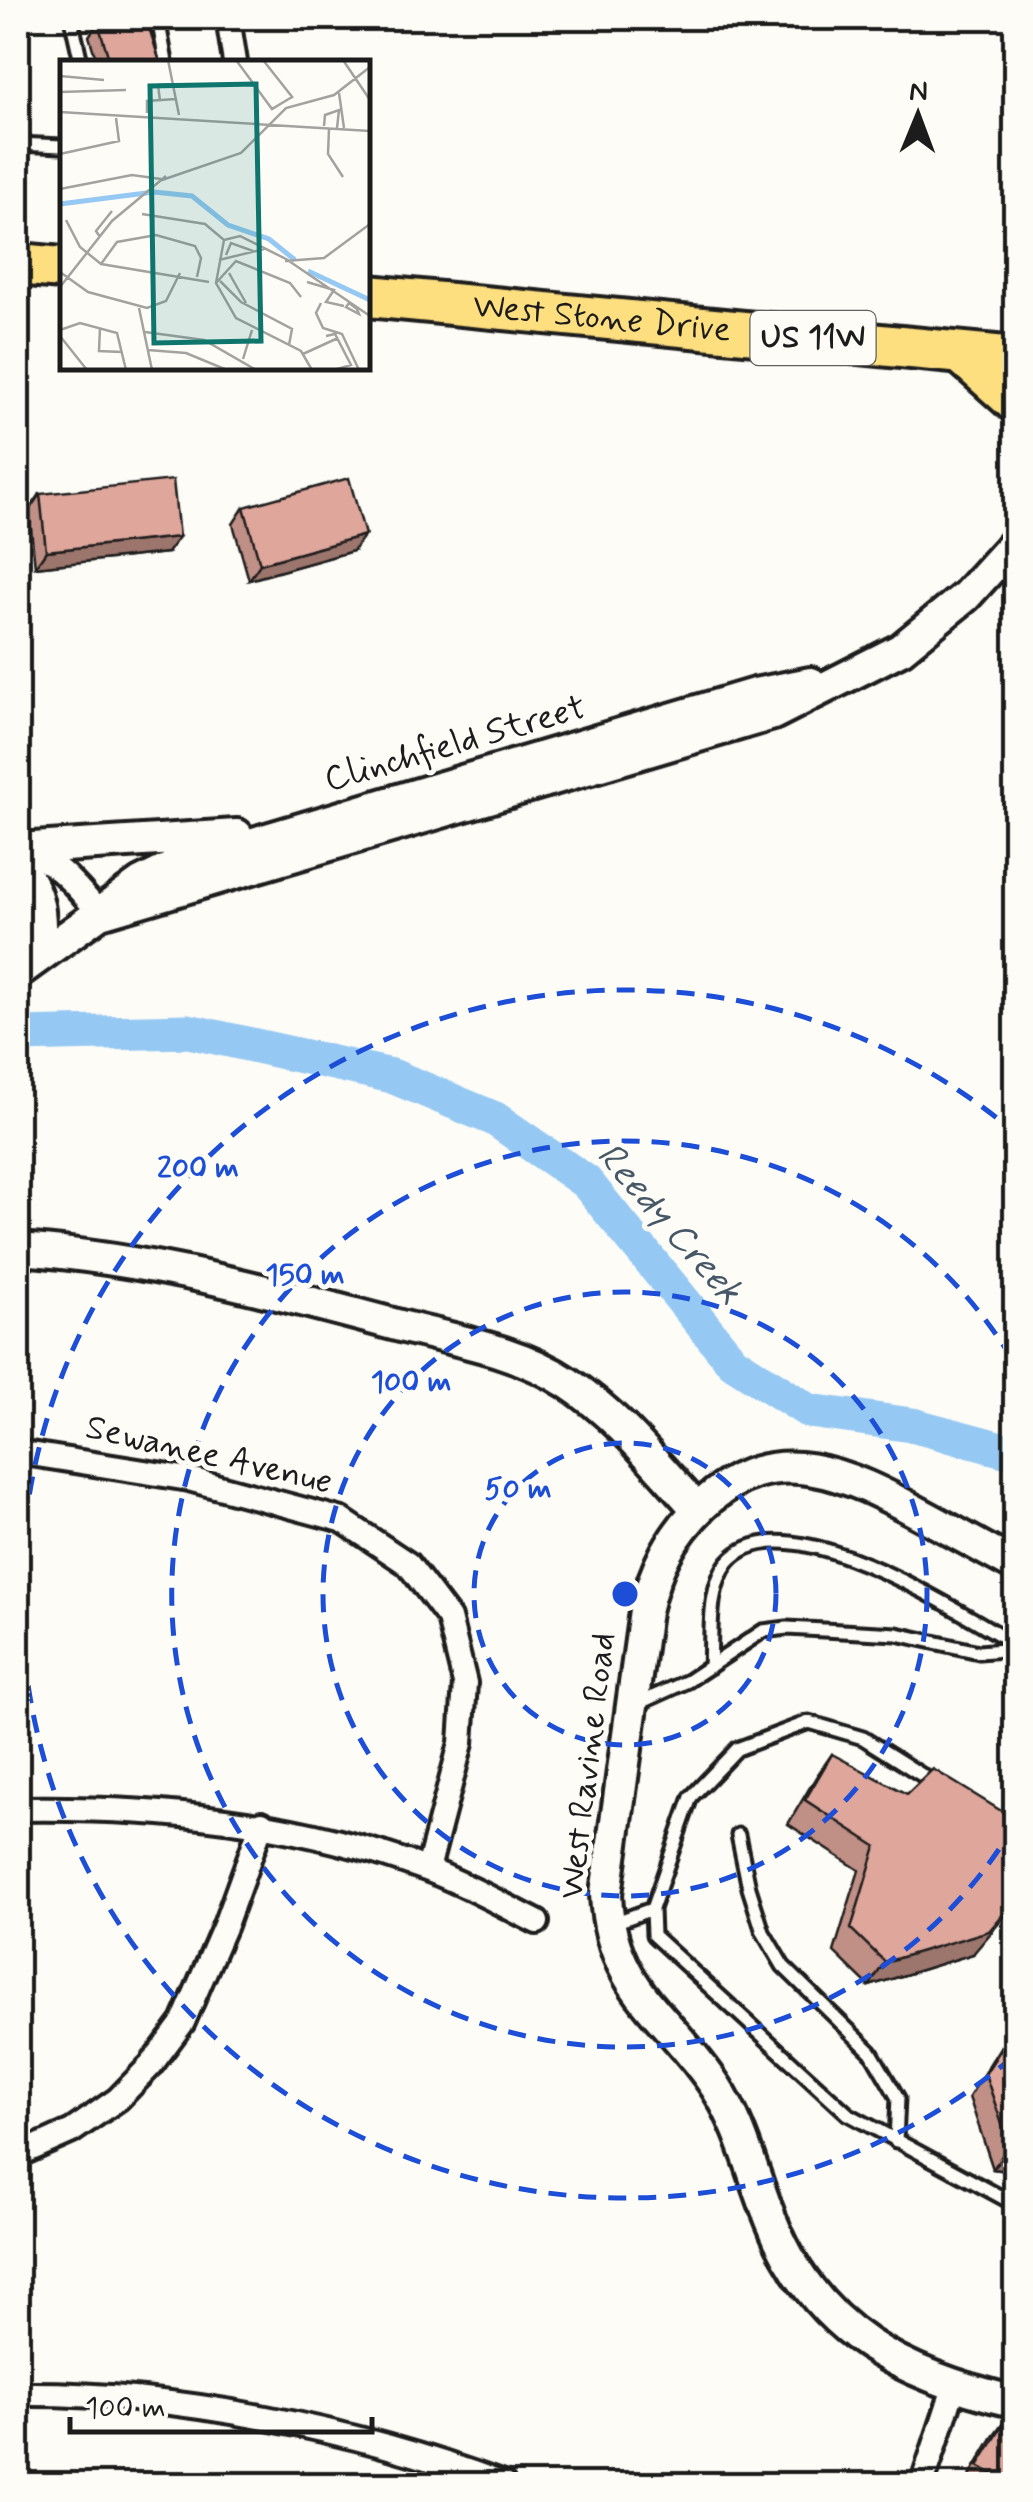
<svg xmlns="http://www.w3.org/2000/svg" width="1033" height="2502" font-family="Mynerve,sans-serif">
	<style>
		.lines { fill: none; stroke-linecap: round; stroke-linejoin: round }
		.river { stroke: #95c8f2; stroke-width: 35 }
		.lane-casing { stroke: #1c1c1c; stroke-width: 19 }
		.street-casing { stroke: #1c1c1c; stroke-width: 30 }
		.secondary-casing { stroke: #1c1c1c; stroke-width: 38 }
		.highway-casing { stroke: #1c1c1c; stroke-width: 48 }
		.lane { stroke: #fdfcf7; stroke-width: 11 }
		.street { stroke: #fdfcf7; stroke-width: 22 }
		.secondary { stroke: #fdfcf7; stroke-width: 30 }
		.highway { stroke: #fddf80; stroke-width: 40 }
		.wall { fill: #c08f85; stroke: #1c1c1c; stroke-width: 2.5 }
		.shaded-wall { fill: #9c746c; stroke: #1c1c1c; stroke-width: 2.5 }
		.building { fill: #dfa69b; stroke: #1c1c1c; stroke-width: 2.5 }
		.ring { fill: none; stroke: #1d4ed8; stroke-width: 5; stroke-dasharray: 18 12 }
		.labels { text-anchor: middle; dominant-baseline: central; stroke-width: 10; stroke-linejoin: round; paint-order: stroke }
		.shield { fill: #fdfcf7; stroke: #605f5e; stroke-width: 2.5 }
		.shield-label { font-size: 32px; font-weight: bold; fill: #1c1c1c }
		.street-label { font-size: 35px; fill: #1c1c1c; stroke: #fdfcf7 }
		.water-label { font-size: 38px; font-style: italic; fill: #465867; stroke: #fdfcf7 }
		.inset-river { fill: none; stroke: #95c8f2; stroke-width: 5 }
		.inset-road { fill: none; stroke: #a3a29f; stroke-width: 2.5 }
		.view { fill: #0f766e; fill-opacity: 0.15; stroke: #0f766e; stroke-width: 5 }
		.inset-edge { fill: none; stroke: #1c1c1c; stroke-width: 5 }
		.centre { fill: #1d4ed8; stroke: #fdfcf7; stroke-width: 5 }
		.ring-label { font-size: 30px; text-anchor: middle; font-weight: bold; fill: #1d4ed8; stroke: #fdfcf7; stroke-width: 10; stroke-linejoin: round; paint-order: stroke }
	</style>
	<rect width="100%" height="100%" fill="#fdfcf7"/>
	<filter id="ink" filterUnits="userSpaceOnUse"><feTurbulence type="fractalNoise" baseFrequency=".01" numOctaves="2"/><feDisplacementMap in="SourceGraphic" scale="20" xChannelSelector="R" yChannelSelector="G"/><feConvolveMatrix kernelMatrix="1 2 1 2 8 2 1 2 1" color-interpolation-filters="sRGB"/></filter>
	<g filter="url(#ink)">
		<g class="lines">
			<!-- river -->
			<path class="river" d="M18 1035 188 1031 392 1076 495 1119 586 1182 733 1362 809 1411 912 1425 1016 1453"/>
			<defs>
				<path id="lane" d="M71 18 81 62
					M158 18 166 62
					M18 144 62 146
					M710 1667C712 1635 707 1588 728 1562 784 1496 959 1613 1016 1644
					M635 1705 688 1681 763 1631 787 1628 897 1634 979 1652 1016 1649
					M738 1835 749 1888 763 1932 783 1966 871 2052 898 2098 896 2141
					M652 1909 653 1935 848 2114 1016 2205
					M611 1924 652 1909 691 1797 737 1749 809 1722 863 1738 936 1784"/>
				<path id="street" d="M228 18 235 62
					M22 852C56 857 78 890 100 913
					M18 1452 189 1479 342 1520 408 1564 449 1618 465 1683 461 1743 428 1869
					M18 1809C157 1807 294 1820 426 1869 464 1883 501 1904 537 1922
					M18 2155 72 2131 118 2099 151 2065 183 2022 225 1925 262 1823
					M18 2394C174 2392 356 2429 503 2484
					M922 2484 954 2388"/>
				<path id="secondary" d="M18 849 237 835
					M18 866C42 892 41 920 40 954
					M100 913 773 714 901 649 966 596 1016 541
					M18 972 141 883 173 867 755 694 811 683
					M18 1249C148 1258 278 1293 404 1327 459 1341 520 1351 568 1383 619 1416 657 1466 698 1510
					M1016 1566C984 1549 953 1531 921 1514 849 1475 773 1437 703 1505 671 1536 655 1568 645 1611L606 1894C610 1990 668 2014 716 2087 742 2127 753 2176 771 2220 815 2333 904 2376 1016 2402"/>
				<g id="highway">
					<path d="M18 264 62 268"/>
					<path id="s1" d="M368 296 1016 358"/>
					<path d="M961 353 1016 402"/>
				</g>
			</defs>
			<!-- lane casing -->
			<use href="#lane" class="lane-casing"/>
			<!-- street casing -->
			<use href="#street" class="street-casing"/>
			<!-- secondary casing -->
			<use href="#secondary" class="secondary-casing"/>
			<!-- highway casing -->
			<use href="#highway" class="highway-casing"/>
			<!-- lane -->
			<use href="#lane" class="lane"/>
			<!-- street -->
			<use href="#street" class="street"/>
			<!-- secondary -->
			<use href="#secondary" class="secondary"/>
			<!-- highway -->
			<use href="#highway" class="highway"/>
		</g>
		<!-- wall -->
		<path class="wall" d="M98 23 160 62H97L89 36Z
			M40 494 167 553 35 567 29 510Z
			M244 507 353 551 249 580 233 524Z
			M832 1754 973 1954 869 1986 834 1952 859 1870 788 1824 816 1777Z
			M1016 1992V2172L993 2169 969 2097 1009 2033Z
			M1009 2415 1016 2484H965L992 2438Z"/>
		<!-- shaded-wall -->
		<path class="shaded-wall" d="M365 535 353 551 249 580 260 564Z
			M179 537 167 553 35 567 46 551Z
			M1016 1899V1903L973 1954 869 1986 885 1962Z
			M1009 2145 1016 2146V2172L993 2169Z"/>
		<!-- building -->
		<path class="building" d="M117 18H146L160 62H110L98 23Z
			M349 478 365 535 260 564 244 507Z
			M173 480 179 537 46 551 40 494Z
			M832 1754 907 1794 933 1769 1016 1820V1899L989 1931 885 1962 851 1929 876 1846 805 1800Z
			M1016 2025V2146L1009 2145 985 2074Z
			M1009 2415 1016 2419V2484H1011L978 2466Z"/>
	</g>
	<!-- distance rings -->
	<g class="ring">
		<circle cx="625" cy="1594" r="151"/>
		<circle cx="625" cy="1594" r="302"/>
		<path d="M1015 1824A453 453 0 1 1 1015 1364"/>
		<path d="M1013 2057A604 604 0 1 1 1013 1131"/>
	</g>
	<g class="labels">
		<!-- shield labels -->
		<rect class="shield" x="750.5" y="311" width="125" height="54" rx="8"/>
		<g class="shield-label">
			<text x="813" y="338">US 11W</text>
		</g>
		<!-- street labels -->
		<g class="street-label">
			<text stroke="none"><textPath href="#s1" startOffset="235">West Stone Drive</textPath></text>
			<text transform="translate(455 744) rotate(-16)">Clinchfield Street</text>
			<text transform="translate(209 1455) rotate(13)">Sewanee Avenue</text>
			<text transform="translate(588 1766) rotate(-83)">West Ravine Road</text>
		</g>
		<!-- water labels -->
		<g class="water-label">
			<text transform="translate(669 1224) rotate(49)">Reedy Creek</text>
		</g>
	</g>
	<!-- overview -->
	<g transform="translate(60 60)">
		<rect width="310" height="310" fill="#fdfcf7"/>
		<path class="inset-river" d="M0 144 94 132 132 136 168 165 209 179 235 200M248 211 310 240"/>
		<path class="inset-road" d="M108 0 119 55M176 0 212 49 232 37M203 0 233 38M283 0 310 40M0 16 44 20M0 32 66 30M279 33 284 68M100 41 98 25 113 24M0 52 310 71M87 53V41L116 39M264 66 265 55 279 50 277 68M269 69 268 94 283 117M0 94 59 81 56 58M102 120 181 93 226 48 274 35 310 7M0 129 72 115 101 119M82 154 145 164 164 180M6 160 20 187 41 204 149 222M40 177 36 171 52 151M164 180 156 223 176 258 241 291 252 310M164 180 180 176 226 199 310 256M166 195 171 183 193 191M159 200 204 189M225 201 264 198 310 164M41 204 57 182 96 175 135 186 141 198 137 217M0 212 28 232 87 248 106 241 120 213M169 213 186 243M160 221 181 242 232 269 229 285M247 222 274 230 266 242 284 246M156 223 176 201 230 223 241 237M0 227 52 161 106 116M261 243 256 253 263 268 282 274 299 310M289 243 297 249 299 254 286 247ZM79 248 92 310M40 268 39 291 62 292M0 270 20 263 57 273 66 310M85 272 144 280 196 310M0 276 27 310M266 276 275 274 291 305 274 310M88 290 126 293 167 310M243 294 278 278M183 299 192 270M79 310H119"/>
		<path class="view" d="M196 24 201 281 94 283 90 26Z"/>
		<rect width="310" height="310" class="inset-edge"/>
	</g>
	<circle cx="625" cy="1594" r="15" class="centre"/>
	<g class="ring-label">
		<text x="198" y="1177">200 m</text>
		<text x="305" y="1284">150 m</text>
		<text x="411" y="1391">100 m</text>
		<text x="518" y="1498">50 m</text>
	</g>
	<!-- margin -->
	<rect width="1033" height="2502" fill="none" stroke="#fdfcf7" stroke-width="60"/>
	<rect x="30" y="30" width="973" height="2442" fill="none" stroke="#1c1c1c" stroke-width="4" filter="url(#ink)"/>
	<!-- north arrow -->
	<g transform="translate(918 115) rotate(1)" stroke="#fdfcf7" stroke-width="8" paint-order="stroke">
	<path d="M0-8L18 38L0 25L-18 38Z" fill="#1c1c1c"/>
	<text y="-15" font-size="28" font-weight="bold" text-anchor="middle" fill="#1c1c1c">N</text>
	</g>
	<!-- scale -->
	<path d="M70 2417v15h302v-15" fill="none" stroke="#1c1c1c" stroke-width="5"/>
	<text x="85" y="2417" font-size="30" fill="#1c1c1c" stroke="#fdfcf7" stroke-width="8" paint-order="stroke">100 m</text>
</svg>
